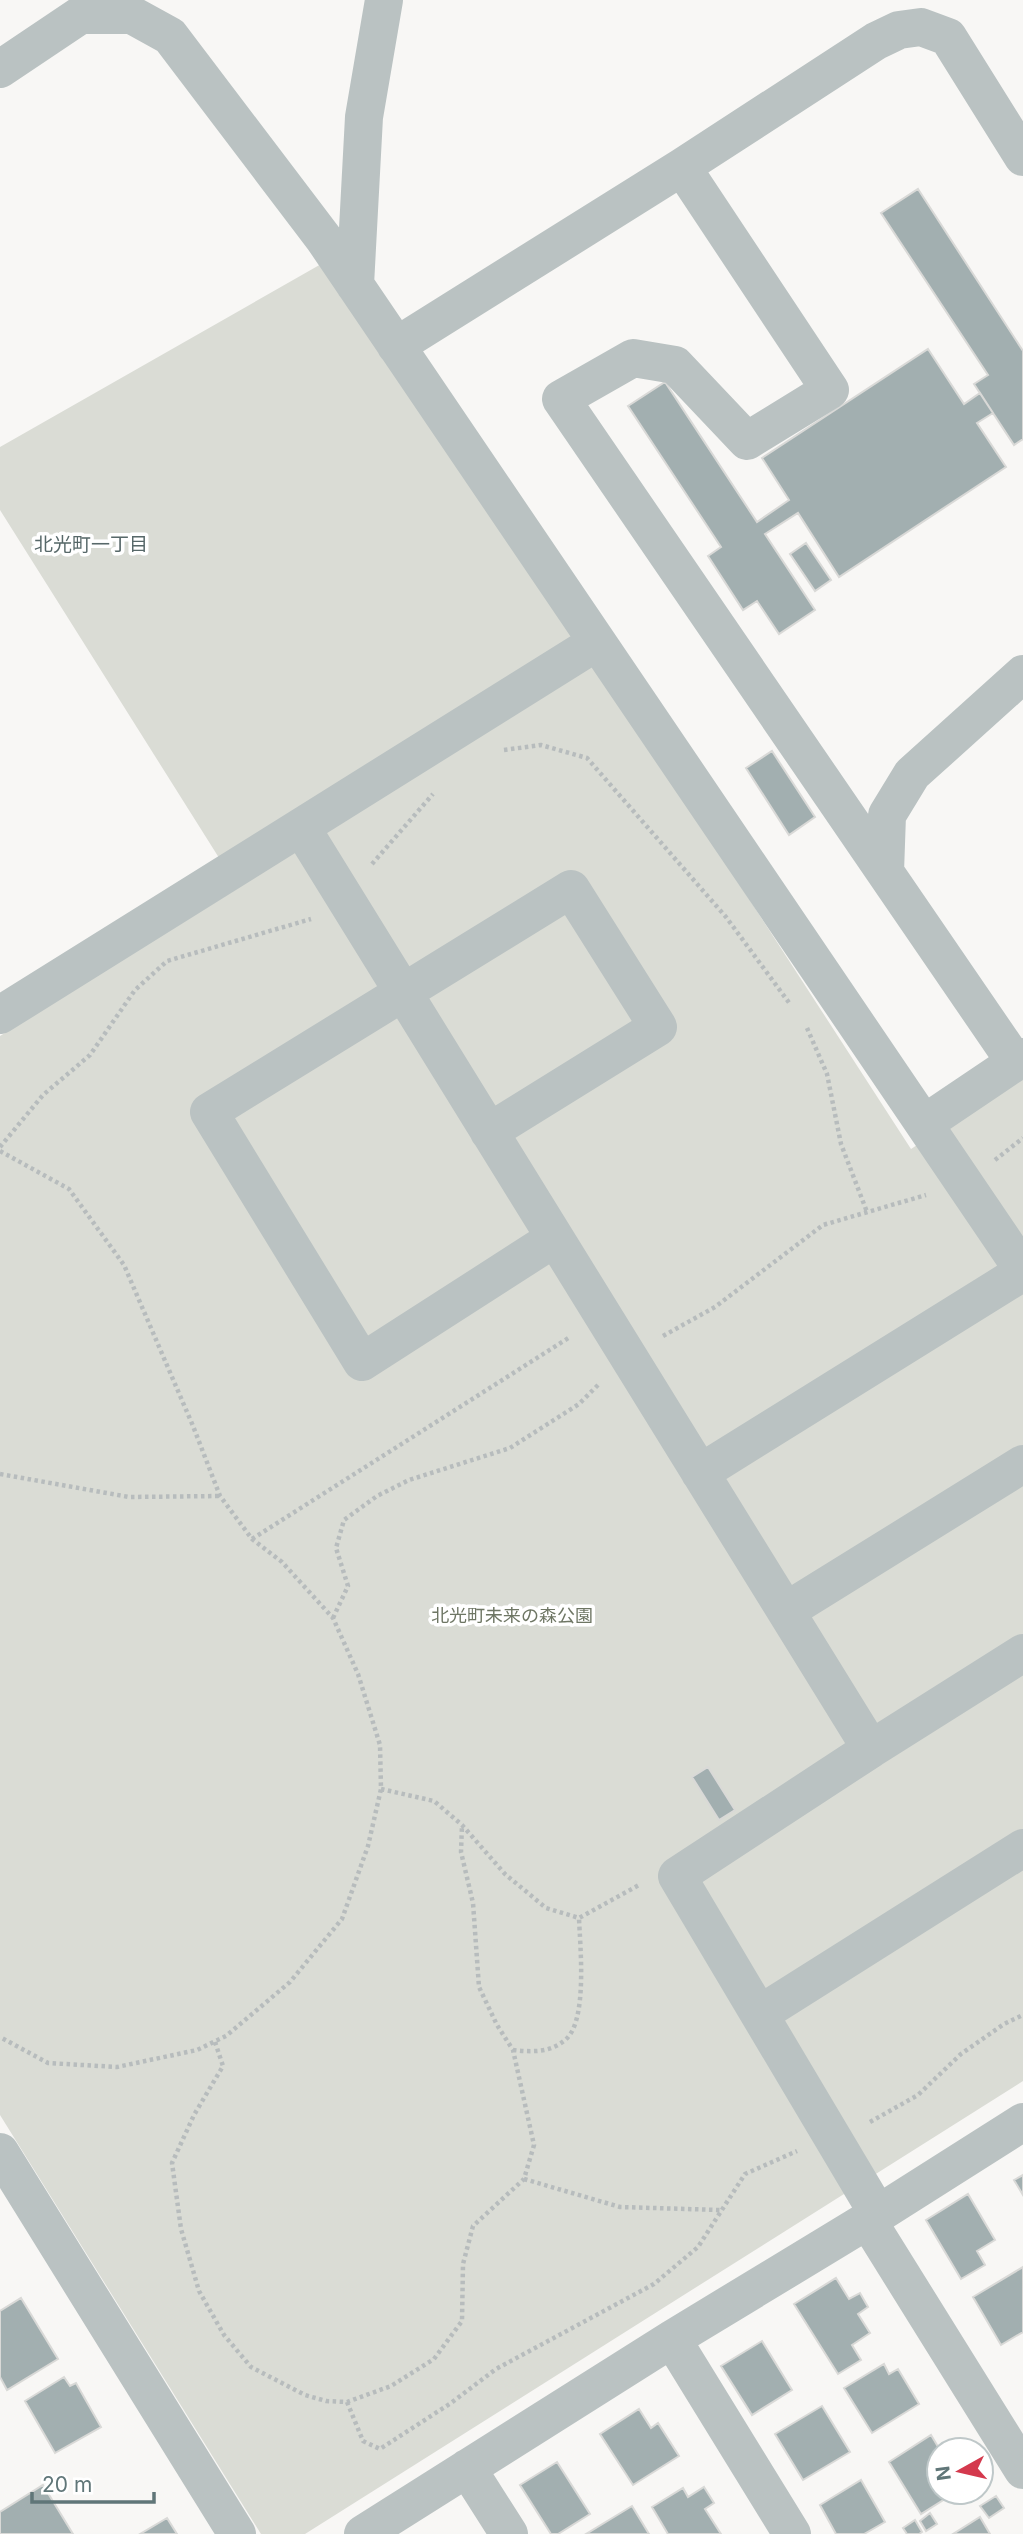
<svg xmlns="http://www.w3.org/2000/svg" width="1023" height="2534" font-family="Inter,'Noto Sans JP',sans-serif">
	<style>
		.green { fill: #dadcd5 }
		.building { fill: #a2afb0; stroke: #d9d9d7; stroke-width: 2 }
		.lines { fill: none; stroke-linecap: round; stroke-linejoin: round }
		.path { stroke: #b7bcbd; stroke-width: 4.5; stroke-dasharray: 3.5 3.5; stroke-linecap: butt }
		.minor { stroke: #bac2c2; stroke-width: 38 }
		.labels { text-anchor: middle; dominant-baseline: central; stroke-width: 7; stroke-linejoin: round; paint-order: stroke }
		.park-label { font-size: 18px; fill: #6e7664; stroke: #fff }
		.neighbourhood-label { font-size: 19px; fill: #576869; stroke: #fff }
	</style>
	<rect width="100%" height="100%" fill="#f8f7f5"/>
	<!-- green -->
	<path class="green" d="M330 259 402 363 911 1149 1023 1075V2081L305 2534H261L0 2115V1036L238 888 0 510V447Z"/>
	<!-- building -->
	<path class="building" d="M918 189 1023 351V439L1014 445 974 384 988 375 881 213Z
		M928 349 964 404 980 393 993 413 977 423 1006 467 839 577 798 513 765 534 815 610 779 634 757 601 743 610 708 556 721 547 628 406 665 382 757 522 789 500 762 458Z
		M806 543 831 580 815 591 790 554Z
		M772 751 815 817 789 835 746 768Z
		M708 1767 735 1810 719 1820 692 1777Z
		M1023 2175V2195L1014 2180Z
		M968 2194 995 2240 977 2251 985 2265 961 2279 926 2220Z
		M1023 2267V2332L1001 2345 973 2297Z
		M836 2278 849 2299 860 2293 868 2307 858 2314 870 2333 852 2345 861 2360 838 2374 794 2304Z
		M21 2298 58 2359 7 2390 0 2377V2311Z
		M762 2341 792 2390 752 2415 721 2366Z
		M884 2364 889 2374 898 2369 919 2404 872 2433 844 2388Z
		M64 2377 70 2386 76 2383 101 2427 55 2453 25 2401Z
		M822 2406 850 2452 803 2480 775 2434Z
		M639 2409 651 2428 658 2423 679 2456 633 2485 600 2434Z
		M931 2435 940 2450 939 2492H956L921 2514 889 2462Z
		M557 2462 590 2514 558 2534H551L520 2485Z
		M861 2480 885 2522 864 2534H836L820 2505Z
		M43 2485 73 2534H0V2512Z
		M704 2487 714 2503 705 2509 721 2534H668L652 2507 683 2488 688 2497Z
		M996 2496 1004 2508 989 2518 980 2506Z
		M632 2506 649 2534H586Z
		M930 2513 937 2524 926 2531 920 2521Z
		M980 2517 990 2534H953Z
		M167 2518 177 2534H140Z
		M915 2520 922 2532 919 2534H907L903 2528Z"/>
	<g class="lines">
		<!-- path -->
		<path class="path" d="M504 750 541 745 587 758 726 917 790 1004
			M372 864 433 794
			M807 1028 827 1074 841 1144 867 1212
			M0 1147 43 1095 90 1055 135 990 167 961 311 919
			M0 1151 69 1189 124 1265 193 1426 220 1496 252 1539 282 1562 333 1618 358 1674 380 1745 381 1789 368 1846 342 1919 290 1982 226 2036 197 2050 117 2067 48 2063 0 2037
			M995 1160 1023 1138
			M663 1336 715 1307 823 1225 926 1195
			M0 1474 129 1497 220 1496
			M252 1539 570 1337
			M333 1618 348 1586 336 1548 344 1520 377 1496 409 1480 510 1448 579 1404 598 1385
			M381 1789 434 1801 462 1825 505 1874 546 1908 579 1918 639 1885
			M215 2042 223 2066 194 2115 172 2163 181 2229 199 2291 224 2335 251 2367 305 2395 326 2401 347 2402 391 2386 434 2359 462 2321 463 2264 473 2226 524 2179 534 2145 513 2050 497 2025 479 1987 473 1903 461 1852 462 1825
			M513 2050C531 2052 550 2053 565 2040 588 2022 580 1946 579 1918
			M870 2122 918 2095 961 2054 1004 2024 1023 2015
			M524 2179 620 2207 720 2210
			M347 2402 363 2441 380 2449 451 2403 496 2369 654 2284 698 2247 745 2174 797 2151"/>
		<!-- minor -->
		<path class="minor" d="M81 15H132L170 36 324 239 1023 1270
			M0 69 103 0
			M682 167 830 390 747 441 675 365 633 358 561 399 1015 1062
			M355 285 364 117 384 0
			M396 346 682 167 876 41 899 30 921 27 948 37 1023 157
			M301 827 871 1749 677 1876 878 2214
			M885 872 887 815 912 774 1023 674
			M0 1015 597 642
			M925 1123 1023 1057
			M489 1132 658 1027 571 889 209 1112 362 1362 555 1238
			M700 1473 1023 1272
			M786 1611 1023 1464
			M871 1749 1023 1653
			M760 2014 1023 1848
			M0 2152 237 2534
			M868 2221 1023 2470
			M672 2339 792 2534
			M467 2468 509 2534
			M363 2534 672 2339 878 2214 1023 2122"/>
	</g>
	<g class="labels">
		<!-- park labels -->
		<g class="park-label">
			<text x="512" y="1615">北光町未来の森公園</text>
		</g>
		<!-- neighbourhood labels -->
		<g class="neighbourhood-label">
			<text x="91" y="544">北光町一丁目</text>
		</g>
	</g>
	<!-- north arrow -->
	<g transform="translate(960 2471) rotate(262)"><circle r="33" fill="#ffffff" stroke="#bfc8c9" stroke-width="2"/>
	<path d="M0-5L12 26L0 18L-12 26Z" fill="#d4394d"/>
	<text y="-10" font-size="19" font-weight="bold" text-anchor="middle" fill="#607678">N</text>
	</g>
	<!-- scale -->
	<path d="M32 2492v10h122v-10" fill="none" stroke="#607678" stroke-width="3.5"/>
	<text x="42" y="2492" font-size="21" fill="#607678" stroke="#ffffff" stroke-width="5" paint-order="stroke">20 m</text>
</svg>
